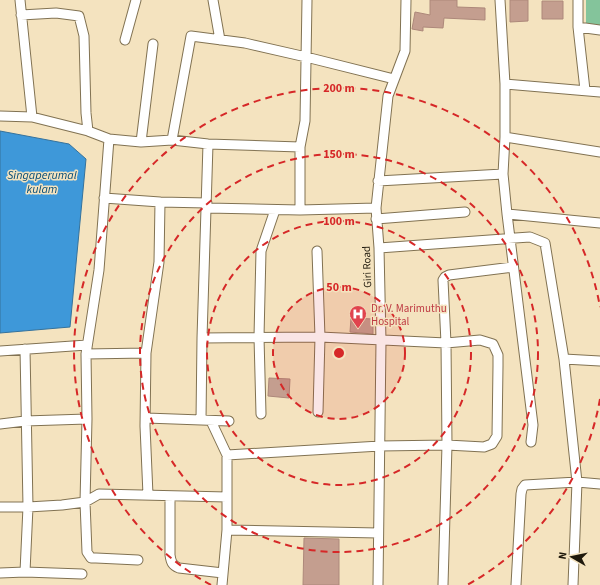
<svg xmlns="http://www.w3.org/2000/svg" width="600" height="585" font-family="'Source Sans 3',sans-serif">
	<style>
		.green { fill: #84c49b }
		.water { fill: #3e98d9; stroke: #35729c }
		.building { fill: #c49e8f; stroke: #ad887a }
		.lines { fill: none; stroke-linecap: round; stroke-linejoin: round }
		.street-casing { stroke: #817252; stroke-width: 11 }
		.street { stroke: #fff; stroke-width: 9 }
		.ring { fill: none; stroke: #d62828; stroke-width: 2; stroke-dasharray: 7 5 }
		.labels { text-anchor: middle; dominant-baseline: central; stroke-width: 3; stroke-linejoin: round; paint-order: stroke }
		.street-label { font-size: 11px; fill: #1f190c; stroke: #f4e3bf }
		.health-label { font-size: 11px; fill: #be3a42; stroke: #f4e3bf; text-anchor: start }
		.water-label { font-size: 12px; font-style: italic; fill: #064c77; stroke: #f4e3bf }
		.centre { fill: #d62828; stroke: #f4e3bf; stroke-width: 2 }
		.ring-label { font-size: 12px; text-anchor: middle; font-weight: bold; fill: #d62828; stroke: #f4e3bf; stroke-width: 3; stroke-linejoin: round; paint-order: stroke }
	</style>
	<rect width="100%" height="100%" fill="#f4e3bf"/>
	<!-- green -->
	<path class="green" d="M586 0H600V29H586Z"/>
	<!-- water -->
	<path class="water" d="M0 131 69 144 86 159 70 327 0 333Z"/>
	<!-- building -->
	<path class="building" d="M430 0H457V7L485 8V20L444 18 443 28 423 27V31L412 29 415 12 430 15Z
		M510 0H528V21L510 22Z
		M542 1H563V19H542Z
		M351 318 373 319V334L350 332Z
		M269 378 290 379 289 398 268 396Z
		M304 538 339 539V585H303Z"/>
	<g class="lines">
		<defs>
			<path id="street" d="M213 0 220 40
				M500 0 505 84V137L503 174 507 214 533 425 531 442
				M578 0V27L585 90
				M21 15 56 13 79 16 84 36 86 113 88 131 109 139 141 142 172 140 208 144 300 147 305 121 307 0
				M578 27 600 30
				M125 40 136 0
				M505 84 600 92
				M0 116 32 117 20 0
				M32 117 88 131
				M505 137 600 152
				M172 140 191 36 245 43 306 57 394 79
				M141 142 153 44
				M208 144 202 338 320 337 446 343 480 340 493 344 498 355V366L497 436 492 444 484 447 447 445 380 446 227 455
				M300 147V210L376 208
				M378 181 503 174
				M104 198 160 202 159 262 146 353 145 426 148 495
				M160 202 207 203
				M207 208 300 210
				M507 214 600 223
				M376 219 465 212
				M379 248 530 237 545 243 564 359 577 482 573 585
				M317 251 320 337 318 412
				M0 351 87 345
				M86 354 146 353
				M564 359 600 361
				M261 414 259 337 261 251 275 210
				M146 418 229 421
				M87 419 85 502 87 552 91 558H96L138 560
				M201 420 202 338
				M211 421 227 455V530L222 585
				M0 424 25 421 87 419 86 354 99 270 109 139
				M170 496V555C171 562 172 565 179 568L223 573
				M0 507H28L62 505 85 502 99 494 227 497
				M227 530 378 533
				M25 572 28 507 25 349
				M0 573 25 572 82 574
				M378 585 381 341 379 248 376 208 388 96 405 51 406 0
				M443 585 447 445 446 343 443 280 445 277 449 275 513 267
				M516 585 521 494 522 489 525 485 577 482 600 484"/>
		</defs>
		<!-- street casing -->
		<use href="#street" class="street-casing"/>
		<!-- street -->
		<use href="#street" class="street"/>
	</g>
	<!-- distance rings -->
	<circle cx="339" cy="353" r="66" fill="#d62828" fill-opacity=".12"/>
	<g class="ring">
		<circle cx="339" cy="353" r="66"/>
		<circle cx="339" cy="353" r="132"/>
		<circle cx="339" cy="353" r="199"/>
		<path d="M600 399A265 265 0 0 1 467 585M211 585A265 265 0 1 1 600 307"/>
	</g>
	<!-- icons -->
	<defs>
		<symbol id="hospital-pin" viewBox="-11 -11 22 30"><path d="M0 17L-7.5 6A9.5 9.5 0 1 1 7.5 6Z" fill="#e0444e" stroke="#f4e3bf"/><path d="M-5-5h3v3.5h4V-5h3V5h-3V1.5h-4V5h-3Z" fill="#fff"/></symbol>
	</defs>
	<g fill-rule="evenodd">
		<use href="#hospital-pin" x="348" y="304" width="20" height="27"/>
	</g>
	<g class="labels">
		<!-- street labels -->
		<g class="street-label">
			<text transform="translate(367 267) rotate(-92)">Giri Road</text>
		</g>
		<!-- health labels -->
		<g class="health-label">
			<text x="371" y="308">Dr. V. Marimuthu<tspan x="371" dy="13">Hospital</tspan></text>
		</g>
		<!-- water labels -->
		<g class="water-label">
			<text x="42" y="175">Singaperumal<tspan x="42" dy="14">kulam</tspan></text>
		</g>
	</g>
	<circle cx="339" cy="353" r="6" class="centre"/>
	<g class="ring-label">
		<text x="339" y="92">200 m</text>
		<text x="339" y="158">150 m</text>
		<text x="339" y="225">100 m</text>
		<text x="339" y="291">50 m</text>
	</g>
	<!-- north arrow -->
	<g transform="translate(572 557) rotate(279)" stroke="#f4e3bf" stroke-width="3" paint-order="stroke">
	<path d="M0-3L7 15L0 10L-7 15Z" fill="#1f190c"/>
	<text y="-6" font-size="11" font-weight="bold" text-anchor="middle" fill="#1f190c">N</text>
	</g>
</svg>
